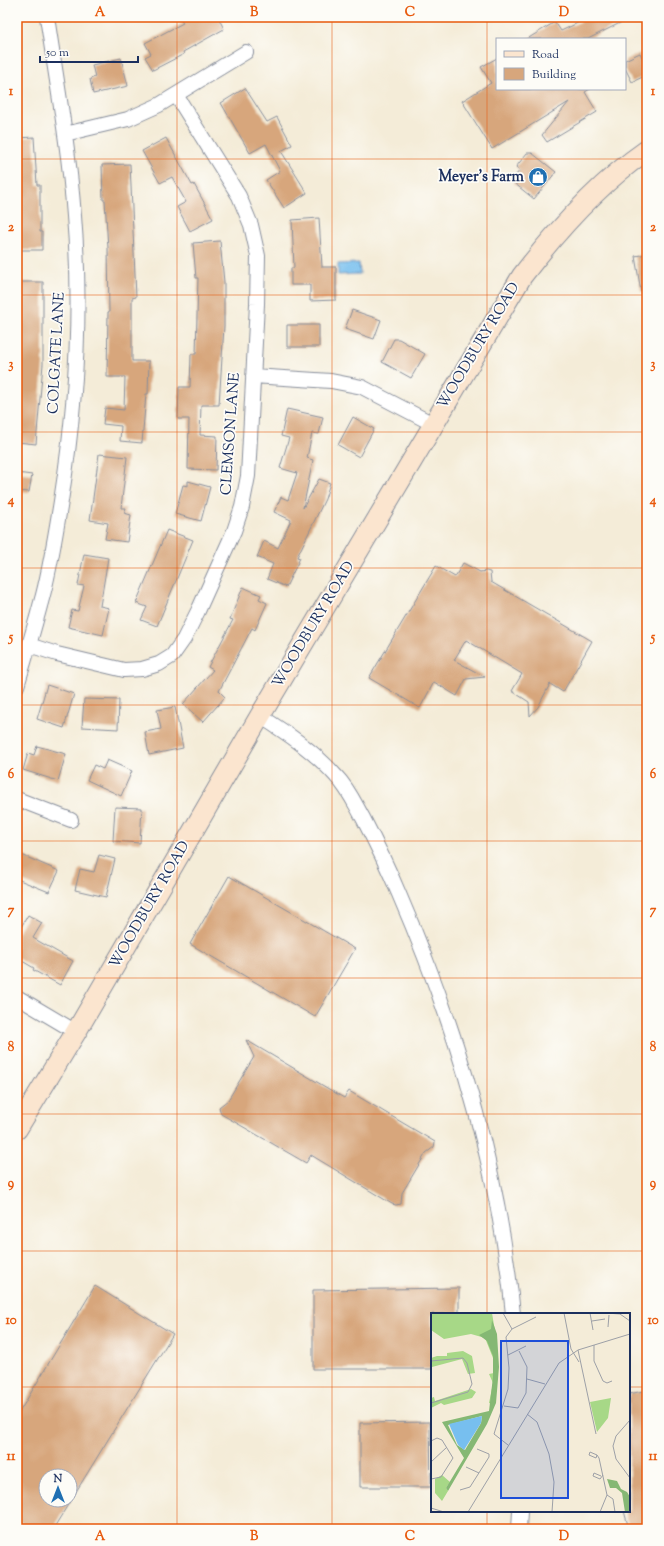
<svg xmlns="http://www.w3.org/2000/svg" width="664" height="1546" font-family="'Sorts Mill Goudy',serif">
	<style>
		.water { fill: #77bfef; stroke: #4977a6 }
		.building { fill: #d7a67c; fill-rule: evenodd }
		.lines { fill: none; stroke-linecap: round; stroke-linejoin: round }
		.minor-casing { stroke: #888e9b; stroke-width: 16 }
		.secondary-casing { stroke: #888e9b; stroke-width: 22 }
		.minor { stroke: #fff; stroke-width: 14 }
		.secondary { stroke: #fbe5cf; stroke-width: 20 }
		.grid { fill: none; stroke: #e8590c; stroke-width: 1; stroke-opacity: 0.55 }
		.labels { text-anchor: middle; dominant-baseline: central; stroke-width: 3.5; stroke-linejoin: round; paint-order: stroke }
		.poi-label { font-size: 15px; font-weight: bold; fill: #1b2f5e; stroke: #fdfcf7; text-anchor: end }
		.street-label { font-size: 15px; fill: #1b2f5e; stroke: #fdfcf7 }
		.inset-road { fill: none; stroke: #9da0a7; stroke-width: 1 }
		.view { fill: #1d4ed8; fill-opacity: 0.15; stroke: #1d4ed8; stroke-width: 2 }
		.inset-edge { fill: none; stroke: #1b2f5e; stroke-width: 2 }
		.neatline { fill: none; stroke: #e8590c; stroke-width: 1.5 }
		.grid-label { font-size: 13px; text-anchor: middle; font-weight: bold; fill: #e8590c }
	</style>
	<rect width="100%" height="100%" fill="#fdfcf7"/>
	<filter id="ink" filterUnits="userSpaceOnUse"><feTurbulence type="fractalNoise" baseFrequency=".025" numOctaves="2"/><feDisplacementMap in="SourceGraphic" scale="8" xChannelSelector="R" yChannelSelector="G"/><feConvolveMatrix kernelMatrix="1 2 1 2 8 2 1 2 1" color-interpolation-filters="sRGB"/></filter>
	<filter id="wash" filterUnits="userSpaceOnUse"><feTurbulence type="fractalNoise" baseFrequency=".012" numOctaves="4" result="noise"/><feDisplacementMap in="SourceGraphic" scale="16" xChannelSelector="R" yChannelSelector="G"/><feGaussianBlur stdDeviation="0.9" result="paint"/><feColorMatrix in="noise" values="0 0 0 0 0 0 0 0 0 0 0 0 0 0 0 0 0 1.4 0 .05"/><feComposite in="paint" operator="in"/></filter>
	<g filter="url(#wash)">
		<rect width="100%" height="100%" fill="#f4ecd8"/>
		<!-- water -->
		<path class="water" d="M359 263 360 274 338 275V264Z"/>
		<g id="blocks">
			<!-- building -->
			<path class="building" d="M180 17H218L224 29 183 52 184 54 153 70 145 57 151 54 145 43 183 23Z
				M590 17H632L588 39H527L555 22 561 31Z
				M640 53 647 68V75L632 82 625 68V60Z
				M121 58 128 86 93 94 90 79 95 77 92 65Z
				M497 58V89H590L585 92 597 112 547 142 542 135 569 102 492 149 462 101 491 83 481 67Z
				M245 88 267 122 277 117 292 145 281 151 307 193 284 208 266 180 280 171 266 144 250 153 221 103Z
				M34 137 37 185H40V232H42V250H17V138Z
				M166 138 192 185 194 184 213 219 190 231 177 207 186 202 172 177 160 183 142 151Z
				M527 153H532L556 172 534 199 514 183 519 178 516 175 520 170 516 167Z
				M130 164 136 297 132 298V361H149L148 394H146L142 443 120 441 121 426 103 424 105 408 124 410 125 377H107L108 312H109L108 248 105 200H103L102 165Z
				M319 218 322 267H336V300L310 301V285H291V268H294L292 220Z
				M220 241 224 282V326L219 405H201L200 435 217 436 216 470 188 469 189 419H178L179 387H190L191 354H196L198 278H196L193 243Z
				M647 254V292H641L635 256Z
				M18 282H43V364L36 444 17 442Z
				M352 310 381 320 374 339 345 329Z
				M287 325H319V347H287Z
				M394 339H399L425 354 411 378 382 362Z
				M287 409 323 417 319 434 312 433 307 458 313 460 303 508 319 479 330 483 325 499 297 557 300 558 286 587 267 579 273 564 257 557 264 541 278 548 291 520 274 512 281 497 288 500 297 473 280 468 289 438 281 436Z
				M353 417 374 429 359 457 338 445Z
				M99 454 127 457 121 508H126L124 513 131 515 127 542 105 539 108 523 90 520Z
				M17 473 32 475 29 492 17 491Z
				M188 481 210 487 201 521 175 514 183 485 188 486Z
				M167 530 193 540 157 626 141 620 147 607 136 603Z
				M84 554 108 558 100 606 109 608 103 635 68 627 72 610 78 611 84 586 78 585Z
				M463 563 480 572 486 571 490 572 491 582 592 641 563 692 550 684 538 707 530 716 529 702 512 691 522 674 466 640 454 660 485 677 466 679 457 696 434 682 420 708 369 678 436 566 455 577Z
				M243 587 261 595 259 599 267 603 255 630 252 628 219 691 225 697 203 722 183 704 213 670 208 667 233 620 230 619Z
				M47 685 74 694 64 728 37 719Z
				M84 699 119 700 118 729 82 727Z
				M175 707 183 748 149 755 145 732 161 729 157 710Z
				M37 746 66 754 58 781 23 770 28 753 34 755Z
				M107 760 132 771 121 796 87 780 94 765 103 769Z
				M115 807 142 808 140 843 113 841Z
				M17 853 59 871 49 892 17 879Z
				M99 855 115 859 106 897 75 890 80 869 94 872Z
				M229 876 355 949 315 1017 190 944Z
				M28 915 42 923 33 938 73 961 60 985 33 970 34 968 17 958V934Z
				M246 1040 344 1098 349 1091 435 1142 434 1147 426 1153 402 1193 401 1204 396 1205 392 1204 311 1155 306 1163 221 1114 219 1107 228 1100 254 1057Z
				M95 1286 173 1334 53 1529H31L17 1520V1416ZM46 1476H70V1500H46Z
				M459 1288V1314H432V1369H313V1290Z
				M643 1391V1393L647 1392V1529H629L624 1511H629V1394Z
				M430 1422 431 1487H360V1423Z"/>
		</g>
	</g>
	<g filter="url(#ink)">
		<use href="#blocks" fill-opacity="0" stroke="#888e9b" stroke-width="1"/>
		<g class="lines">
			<defs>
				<path id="minor" d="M65 134 128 119 159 105 246 52
					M253 376 331 381 362 387 433 424
					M29 645 57 654 124 670 142 669 159 664 172 656 184 639 198 611 234 531 242 507 248 476 257 304 258 256 251 225 239 196 176 95
					M17 686C26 656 35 625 43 595 51 564 56 532 61 501 76 407 82 311 74 216 69 149 57 83 47 17
					M260 716C287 733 315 752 336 776 348 788 355 804 363 818 376 843 388 868 399 894 457 1028 499 1168 513 1314
					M17 799 71 820
					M17 997 76 1032
					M519 1529 520 1511"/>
				<path id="secondary" d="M17 1129 76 1032 260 716 522 276C558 229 598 184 647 150"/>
			</defs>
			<!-- minor casing -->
			<use href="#minor" class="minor-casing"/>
			<!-- secondary casing -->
			<use href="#secondary" class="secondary-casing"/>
			<!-- minor -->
			<use href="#minor" class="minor"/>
			<!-- secondary -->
			<use href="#secondary" class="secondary"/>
		</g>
	</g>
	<!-- grid -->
	<path class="grid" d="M177 17V1529M332 17V1529M487 17V1314M17 159H647M17 295H647M17 432H647M17 568H647M17 705H647M17 841H647M17 978H647M17 1114H647M17 1251H647M17 1387H432M629 1387H647M487 1511V1529"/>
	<!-- icons -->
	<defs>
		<symbol id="shop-disc" viewBox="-11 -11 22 22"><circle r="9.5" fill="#1f6fb2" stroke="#fdfcf7"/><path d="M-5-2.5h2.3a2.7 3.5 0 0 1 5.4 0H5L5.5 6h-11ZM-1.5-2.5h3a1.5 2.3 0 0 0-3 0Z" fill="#fff"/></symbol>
	</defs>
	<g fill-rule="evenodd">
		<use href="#shop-disc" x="527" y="166" width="22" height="22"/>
	</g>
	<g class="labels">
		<!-- poi labels -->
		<g class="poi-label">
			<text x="524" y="177">Meyer's Farm</text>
		</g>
		<!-- street labels -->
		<g class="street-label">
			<text transform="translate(479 346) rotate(-59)">WOODBURY ROAD</text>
			<text transform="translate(57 353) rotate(-87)">COLGATE LANE</text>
			<text transform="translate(231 434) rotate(-86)">CLEMSON LANE</text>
			<text transform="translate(314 625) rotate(-59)">WOODBURY ROAD</text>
			<text transform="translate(150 905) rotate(-60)">WOODBURY ROAD</text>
		</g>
	</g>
	<!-- overview -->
	<g transform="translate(431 1313)">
		<rect width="199" height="199" fill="#f4ecd8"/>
		<path d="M0 0H61L66 30 62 91 58 90 62 70 58 61 63 60 62 45 54 25 40 21 13 26 0 17ZM32 38 41 43 44 60 37 61 31 46 1 54 0 45 6 43H0H16V40ZM40 76 45 79 41 85 13 92 10 90 0 95V85L3 84 4 88ZM180 85 177 105 166 119 159 89ZM11 162 19 169 15 175 17 178 11 188 4 180V166Z" fill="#a7d887"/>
		<path d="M61 7 66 21 68 54 65 90 56 111 17 178 15 175 33 145 11 109 58 98 62 64V43L56 28 48 22 60 16ZM51 103 50 110 34 137 26 132 17 112ZM176 166 186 168 190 176 196 179 199 184V199H194L191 180 185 175H179Z" fill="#85b874" fill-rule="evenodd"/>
		<path d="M51 103 50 110 33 137 27 132 18 111Z" fill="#77bfef"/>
		<path class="inset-road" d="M72 0 81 16M133 0 140 36 148 49M159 0 162 17M175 0 189 1 199 8M161 8 174 6M177 14 178 2M163 32V48L172 68 176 70 181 68M147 37 165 121M77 42 95 33M0 48 32 45 36 50 41 71 37 79 0 90M96 66 114 71M73 93 87 95 95 80 96 54 88 38M96 101 106 109 118 141 123 169 121 199M199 107 185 123 182 133 185 146 199 165M0 128 6 125 11 127 22 145 10 164 0 166M77 132 63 121 77 76 78 55 75 24 81 16 105 4M166 142 165 145 158 142 159 139 166 142 168 145 176 182M0 149 16 134M35 154 48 160M170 163 163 160 162 163 169 166 172 162M29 177 39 174 58 144V141L46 136M0 195 13 199M37 199 128 50 147 37 199 21M169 199 176 182 182 186 184 199"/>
		<path class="view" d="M70 28H137V185H70Z"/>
		<rect width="199" height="199" class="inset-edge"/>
	</g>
	<!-- margin -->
	<rect width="664" height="1546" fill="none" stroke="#fdfcf7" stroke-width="44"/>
	<!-- legend -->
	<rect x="496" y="38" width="130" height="52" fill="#fdfcf7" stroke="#a3aaba"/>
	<rect x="504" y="51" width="20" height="6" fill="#fbe5cf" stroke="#a3aaba"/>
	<text x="532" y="58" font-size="12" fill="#1b2f5e">Road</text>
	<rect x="504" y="68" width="20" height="12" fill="#d7a67c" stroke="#a3aaba"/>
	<text x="532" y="78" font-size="12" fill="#1b2f5e">Building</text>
	<!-- north arrow -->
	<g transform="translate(58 1488)"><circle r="19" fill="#fdfcf7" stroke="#a3aaba"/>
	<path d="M0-3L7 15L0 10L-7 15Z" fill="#1f6fb2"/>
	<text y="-6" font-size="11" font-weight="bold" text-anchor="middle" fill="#1b2f5e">N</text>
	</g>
	<!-- scale -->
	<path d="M40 56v6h98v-6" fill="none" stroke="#1b2f5e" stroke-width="2"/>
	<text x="46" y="56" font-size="12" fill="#1b2f5e" stroke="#fdfcf7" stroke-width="3" paint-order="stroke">50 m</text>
	<rect x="22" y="22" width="620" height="1502" class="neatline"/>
	<g class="grid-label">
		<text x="100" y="16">A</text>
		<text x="254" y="16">B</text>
		<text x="410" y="16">C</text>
		<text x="564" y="16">D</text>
		<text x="11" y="95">1</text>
		<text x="653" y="95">1</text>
		<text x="11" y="231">2</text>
		<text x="653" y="231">2</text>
		<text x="11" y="368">3</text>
		<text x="653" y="368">3</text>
		<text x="11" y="504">4</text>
		<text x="653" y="504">4</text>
		<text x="11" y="641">5</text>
		<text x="653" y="641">5</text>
		<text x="11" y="778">6</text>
		<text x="653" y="778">6</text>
		<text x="11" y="914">7</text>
		<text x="653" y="914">7</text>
		<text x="11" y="1051">8</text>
		<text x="653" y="1051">8</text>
		<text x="11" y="1187">9</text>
		<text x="653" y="1187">9</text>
		<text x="11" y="1324">10</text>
		<text x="653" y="1324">10</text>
		<text x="11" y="1460">11</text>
		<text x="653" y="1460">11</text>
		<text x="100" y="1540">A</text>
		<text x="254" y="1540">B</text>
		<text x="410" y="1540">C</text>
		<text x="564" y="1540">D</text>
	</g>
</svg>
